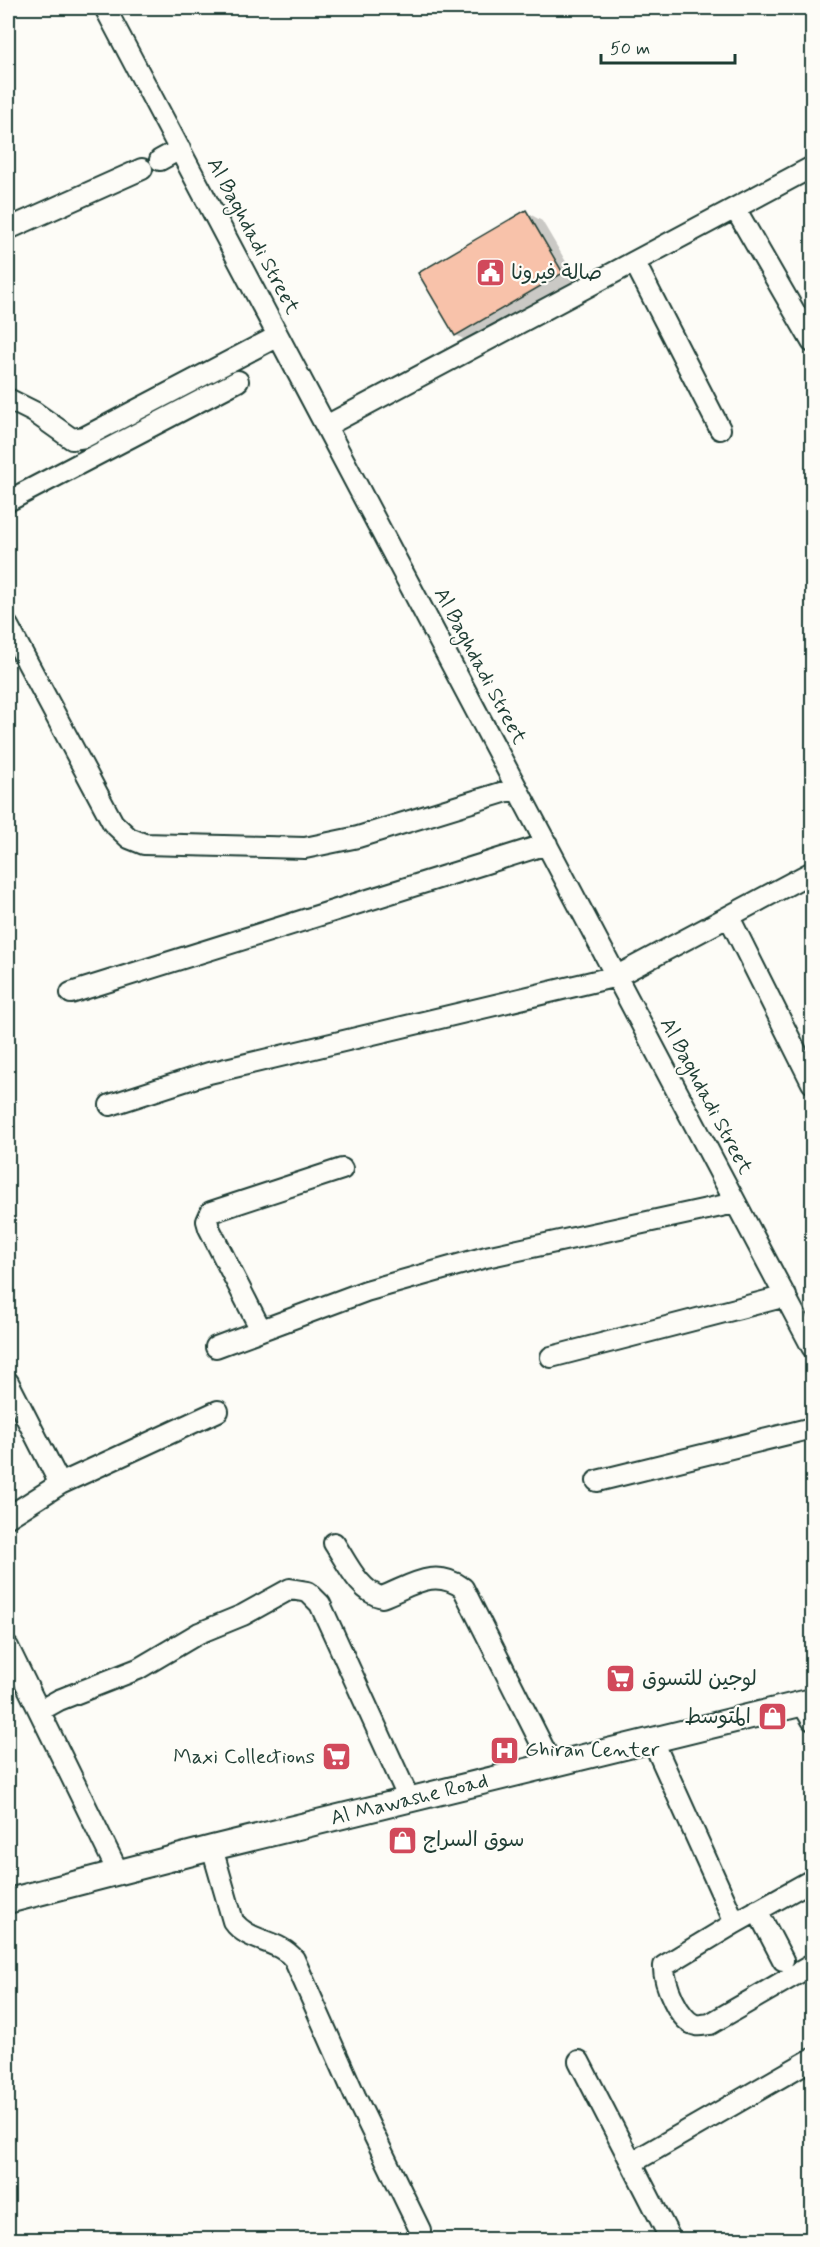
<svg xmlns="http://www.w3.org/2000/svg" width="820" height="2247" font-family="Mynerve,'Playpen Sans Arabic',sans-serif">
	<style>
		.shadow { fill: #0003 }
		.building { fill: #f8c2aa; stroke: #1f3d34; stroke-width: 1.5 }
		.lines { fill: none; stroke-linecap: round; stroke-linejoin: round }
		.minor-casing { stroke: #1f3d34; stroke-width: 24 }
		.major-casing { stroke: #1f3d34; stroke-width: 28 }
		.minor { stroke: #fdfcf7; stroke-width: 20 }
		.major { stroke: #fdfcf7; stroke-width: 24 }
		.labels { text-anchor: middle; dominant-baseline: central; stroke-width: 4.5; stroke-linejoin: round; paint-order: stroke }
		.street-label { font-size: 21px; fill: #1f3d34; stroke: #fdfcf7 }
		.poi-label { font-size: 21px; fill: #1f3d34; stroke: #fdfcf7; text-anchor: start }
	</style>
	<rect width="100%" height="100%" fill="#fdfcf7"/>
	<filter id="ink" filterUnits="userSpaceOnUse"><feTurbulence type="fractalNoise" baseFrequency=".0167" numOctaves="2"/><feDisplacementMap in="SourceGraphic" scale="12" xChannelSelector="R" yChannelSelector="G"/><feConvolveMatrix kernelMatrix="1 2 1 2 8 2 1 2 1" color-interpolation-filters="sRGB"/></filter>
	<g filter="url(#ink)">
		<!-- shadow -->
		<path class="shadow" d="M526 212 542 221 578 282 472 344 456 335Z"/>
		<!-- building -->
		<path class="building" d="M526 210 563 273 455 336 418 273Z"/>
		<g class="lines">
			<defs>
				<path id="minor" d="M105 8 812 1347
					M160 160 180 149
					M736 210 812 342
					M8 229 142 169
					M635 263 720 429
					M8 399 34 412 72 439 85 437 278 336
					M326 426 812 167
					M8 501 238 381
					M8 626 113 823 129 838 144 844 305 848 358 837 517 788
					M729 917 812 1083
					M71 993 547 844
					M110 1105 209 1073 617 976 812 872
					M260 1328 209 1228 207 1221 211 1212 342 1169
					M216 1347 366 1291 486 1257 735 1203
					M551 1357 786 1296
					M8 1382 60 1484 8 1517
					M597 1481 812 1428
					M60 1484 218 1411
					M334 1543C346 1561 360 1593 382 1597 411 1586 434 1567 463 1588L552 1765
					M8 1647 118 1872
					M802 1703 812 1720
					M41 1710 59 1700 138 1669 199 1633 243 1615 290 1589 308 1592 320 1604 409 1799
					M653 1741 735 1923 812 1880
					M212 1848 233 1921C249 1943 278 1939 294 1959L355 2096 420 2230
					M757 1910 783 1960
					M735 1923 664 1966C663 1981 679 2022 696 2025 700 2026 706 2024 710 2024L812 1965
					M579 2061 671 2240
					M633 2162 812 2059"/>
				<g id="major">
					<path id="s1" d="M8 1901 212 1848 812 1701"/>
				</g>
			</defs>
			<!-- minor casing -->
			<use href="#minor" class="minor-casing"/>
			<!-- major casing -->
			<use href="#major" class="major-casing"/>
			<!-- minor -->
			<use href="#minor" class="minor"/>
			<!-- major -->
			<use href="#major" class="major"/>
		</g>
	</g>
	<!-- icons -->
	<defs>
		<symbol id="civic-square" viewBox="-11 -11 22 22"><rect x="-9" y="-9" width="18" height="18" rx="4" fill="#d1495b" stroke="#fdfcf7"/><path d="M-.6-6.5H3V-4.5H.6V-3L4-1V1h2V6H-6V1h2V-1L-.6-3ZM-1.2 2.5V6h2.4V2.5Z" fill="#fff"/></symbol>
		<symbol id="supermarket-square" viewBox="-11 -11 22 22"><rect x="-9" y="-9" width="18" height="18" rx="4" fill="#d1495b" stroke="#fdfcf7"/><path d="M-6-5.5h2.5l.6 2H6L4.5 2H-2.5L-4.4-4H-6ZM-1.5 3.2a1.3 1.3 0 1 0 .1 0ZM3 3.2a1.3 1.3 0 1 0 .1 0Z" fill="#fff"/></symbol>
		<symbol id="shop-square" viewBox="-11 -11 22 22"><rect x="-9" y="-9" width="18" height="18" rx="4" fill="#d1495b" stroke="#fdfcf7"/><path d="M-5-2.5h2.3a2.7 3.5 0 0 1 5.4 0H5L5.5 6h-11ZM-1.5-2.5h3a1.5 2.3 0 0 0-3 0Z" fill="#fff"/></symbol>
		<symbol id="hospital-square" viewBox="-11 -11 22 22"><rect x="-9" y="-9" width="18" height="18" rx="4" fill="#d1495b" stroke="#fdfcf7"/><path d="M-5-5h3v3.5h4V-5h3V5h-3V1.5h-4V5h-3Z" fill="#fff"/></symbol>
	</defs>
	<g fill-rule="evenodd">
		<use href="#civic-square" x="474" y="256" width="33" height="33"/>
		<use href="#supermarket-square" x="604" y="1662" width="33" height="33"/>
		<use href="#shop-square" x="756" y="1700" width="33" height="33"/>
		<use href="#hospital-square" x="488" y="1734" width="33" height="33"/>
		<use href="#supermarket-square" x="320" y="1740" width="33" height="33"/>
		<use href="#shop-square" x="386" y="1824" width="33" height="33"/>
	</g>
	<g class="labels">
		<!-- street labels -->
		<g class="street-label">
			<text transform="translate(253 236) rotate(62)">Al Baghdadi Street</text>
			<text transform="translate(480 666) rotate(62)">Al Baghdadi Street</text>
			<text transform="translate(706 1096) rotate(62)">Al Baghdadi Street</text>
			<text stroke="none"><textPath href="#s1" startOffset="414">Al Mawashe Road</textPath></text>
		</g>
		<!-- poi labels -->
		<g class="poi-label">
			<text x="511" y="273">صالة فيرونا</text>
			<text x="642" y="1679">لوجين للتسوق</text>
			<text x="751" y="1717" text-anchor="end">المتوسط</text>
			<text x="525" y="1750">Ghiran Center</text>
			<text x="315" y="1757" text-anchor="end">Maxi Collections</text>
			<text x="423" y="1840">سوق السراج</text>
		</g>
	</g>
	<!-- margin -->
	<rect width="820" height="2247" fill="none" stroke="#fdfcf7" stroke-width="30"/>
	<rect x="15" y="15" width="790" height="2217" fill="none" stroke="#1f3d34" stroke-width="2" filter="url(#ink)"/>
	<!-- scale -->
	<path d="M601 54v9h134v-9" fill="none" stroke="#1f3d34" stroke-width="3"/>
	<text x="610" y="54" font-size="18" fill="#1f3d34" stroke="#fdfcf7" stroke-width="4.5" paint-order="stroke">50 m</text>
</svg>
